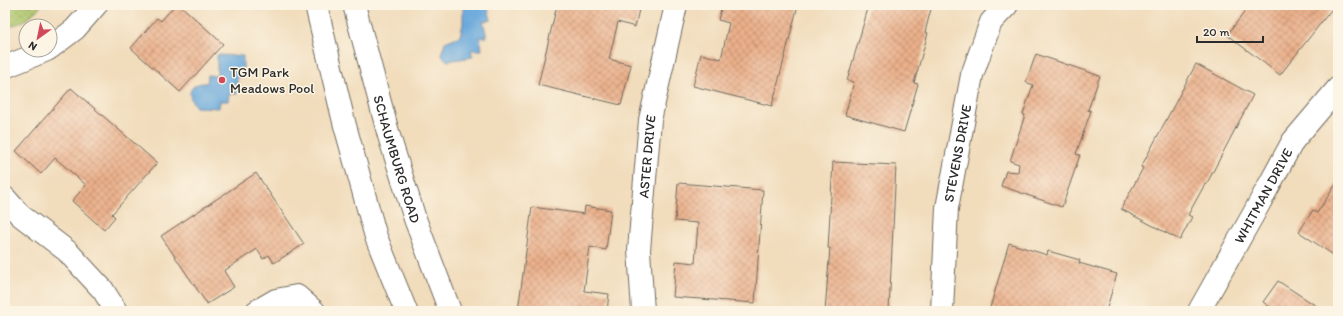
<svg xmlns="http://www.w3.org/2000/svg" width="1343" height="316" font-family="Itim,sans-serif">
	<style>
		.park { fill: url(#park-dots); stroke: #6c784a }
		.water { fill: #68a8db; stroke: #4a6a83 }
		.building { fill: url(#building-cross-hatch) }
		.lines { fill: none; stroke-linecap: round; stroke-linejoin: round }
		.street-casing { stroke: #70695d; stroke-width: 24 }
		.secondary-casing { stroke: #70695d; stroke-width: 24 }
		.street { stroke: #fff; stroke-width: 22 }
		.secondary { stroke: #fff; stroke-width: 22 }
		.poi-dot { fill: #d1495b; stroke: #fcf5e5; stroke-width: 1.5 }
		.labels { text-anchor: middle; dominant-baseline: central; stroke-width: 3; stroke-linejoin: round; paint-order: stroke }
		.poi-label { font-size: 14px; fill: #2b2b2b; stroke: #fcf5e5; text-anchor: start }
		.street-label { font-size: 14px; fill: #2b2b2b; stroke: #fcf5e5 }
	</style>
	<defs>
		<pattern id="park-dots" width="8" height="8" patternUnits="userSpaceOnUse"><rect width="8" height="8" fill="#acc469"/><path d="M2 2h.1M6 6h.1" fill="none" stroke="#8c9f57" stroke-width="1.8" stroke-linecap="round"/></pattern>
		<pattern id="building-cross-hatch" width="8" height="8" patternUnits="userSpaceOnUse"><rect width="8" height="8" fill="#ebb08b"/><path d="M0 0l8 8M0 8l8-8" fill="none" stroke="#bf8f72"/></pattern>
	</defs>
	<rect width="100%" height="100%" fill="#fcf5e5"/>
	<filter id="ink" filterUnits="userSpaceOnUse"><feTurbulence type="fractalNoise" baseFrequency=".025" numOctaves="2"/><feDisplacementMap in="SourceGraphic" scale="8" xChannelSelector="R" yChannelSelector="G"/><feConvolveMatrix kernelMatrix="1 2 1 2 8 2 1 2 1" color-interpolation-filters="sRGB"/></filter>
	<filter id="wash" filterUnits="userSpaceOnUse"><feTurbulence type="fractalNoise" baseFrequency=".012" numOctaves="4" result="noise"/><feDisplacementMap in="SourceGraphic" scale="16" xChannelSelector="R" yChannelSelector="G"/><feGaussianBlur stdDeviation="0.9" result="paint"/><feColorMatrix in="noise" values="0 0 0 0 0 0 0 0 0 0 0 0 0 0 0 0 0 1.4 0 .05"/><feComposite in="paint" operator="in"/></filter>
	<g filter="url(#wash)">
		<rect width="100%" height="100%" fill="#f1dcbb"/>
		<!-- park -->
		<path class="park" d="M5 5H42L26 20 5 29Z"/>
		<!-- water -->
		<path class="water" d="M474 5H487L491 20 483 21 487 37H480L482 50H471L473 57 447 61 441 54 445 42 460 36 463 24V7Z
			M217 55 243 56V77H237V94H229L228 101H220L219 108 196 107C185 94 190 82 207 83L208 75 217 76Z"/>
		<g id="blocks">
			<!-- building -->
			<path class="building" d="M175 5H180L223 44 180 92 131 48 157 18 161 21Z
				M557 5H640L635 27 618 22 609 59 631 65 621 105 538 85Z
				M722 5H798L772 106 693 86 701 54 721 59 729 23 718 20Z
				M869 5H932L925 32 928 33 914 83 918 84 904 132 845 115 854 82 847 81Z
				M1250 5H1335L1280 75 1227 35Z
				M1036 54 1100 76 1088 110 1091 111 1076 154 1080 155 1062 207 1001 186 1006 171 1018 172 1019 164 1010 161 1025 115 1023 114 1033 85 1026 82Z
				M1196 64 1253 95 1206 185 1205 184 1188 215 1192 217 1180 240 1121 209 1143 168 1141 167Z
				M71 88 157 163 112 214 115 217 104 230 72 201 86 185 55 158 41 174 16 151Z
				M833 162 896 165 889 311H825L830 248H828Z
				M256 173 304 244 274 263 269 255 263 259 257 249 224 271 234 287 207 304 161 236Z
				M1338 181V258L1299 232 1313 210 1317 213Z
				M678 183 763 190 755 303 673 297 676 261 695 263 698 223 675 221Z
				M585 206 611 210 606 250 590 247 584 291 609 294 607 311H518L532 207 584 214Z
				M1009 243 1047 255 1048 251 1080 260 1079 263 1117 274 1106 311H1000L990 308Z
				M1278 281 1324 311H1276L1263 302Z"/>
		</g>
	</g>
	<g filter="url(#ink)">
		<use href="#blocks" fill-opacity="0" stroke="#70695d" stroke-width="1"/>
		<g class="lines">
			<defs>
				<g id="street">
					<path d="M50 48 75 29 96 5"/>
					<path d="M5 67 47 50"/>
					<path d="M5 198 20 215 67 251 103 290 116 311"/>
					<path d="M257 311 276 300 297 296 314 311"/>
					<path id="s1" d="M643 311 639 250 650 120 676 5"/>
					<path id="s2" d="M942 311 947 208 972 75 991 22 1007 5"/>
					<path id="s3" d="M1199 311 1254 213 1293 141 1338 88"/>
				</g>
				<g id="secondary">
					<path d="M316 5 344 122 376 237 406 311"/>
					<path id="s4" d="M354 5 389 136 415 219 450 311"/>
				</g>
			</defs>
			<!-- street casing -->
			<use href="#street" class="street-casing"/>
			<!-- secondary casing -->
			<use href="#secondary" class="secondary-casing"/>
			<!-- street -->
			<use href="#street" class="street"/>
			<!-- secondary -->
			<use href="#secondary" class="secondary"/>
		</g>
	</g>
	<!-- markers -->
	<circle class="poi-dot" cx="222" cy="80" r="4"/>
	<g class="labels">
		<!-- poi labels -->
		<g class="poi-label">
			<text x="230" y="72">TGM Park<tspan x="230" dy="16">Meadows Pool</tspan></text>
		</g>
		<!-- street labels -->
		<g class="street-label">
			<text stroke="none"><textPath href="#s2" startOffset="159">STEVENS DRIVE</textPath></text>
			<text stroke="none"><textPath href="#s1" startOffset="155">ASTER DRIVE</textPath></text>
			<text stroke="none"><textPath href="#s4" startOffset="160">SCHAUMBURG ROAD</textPath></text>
			<text stroke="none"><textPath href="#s3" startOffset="132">WHITMAN DRIVE</textPath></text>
		</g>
	</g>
	<!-- margin -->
	<rect width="1343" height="316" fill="none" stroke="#fcf5e5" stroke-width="20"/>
	<!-- north arrow -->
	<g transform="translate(38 38) rotate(213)"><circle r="19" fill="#fcf5e5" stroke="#a8a49b"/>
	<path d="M0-3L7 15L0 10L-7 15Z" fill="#d1495b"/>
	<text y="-6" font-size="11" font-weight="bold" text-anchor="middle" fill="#2b2b2b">N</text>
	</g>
	<!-- scale -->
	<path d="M1197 36v6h66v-6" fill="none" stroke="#2b2b2b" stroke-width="2"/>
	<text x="1203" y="36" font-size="12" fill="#2b2b2b" stroke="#fcf5e5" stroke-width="3" paint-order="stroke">20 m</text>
</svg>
